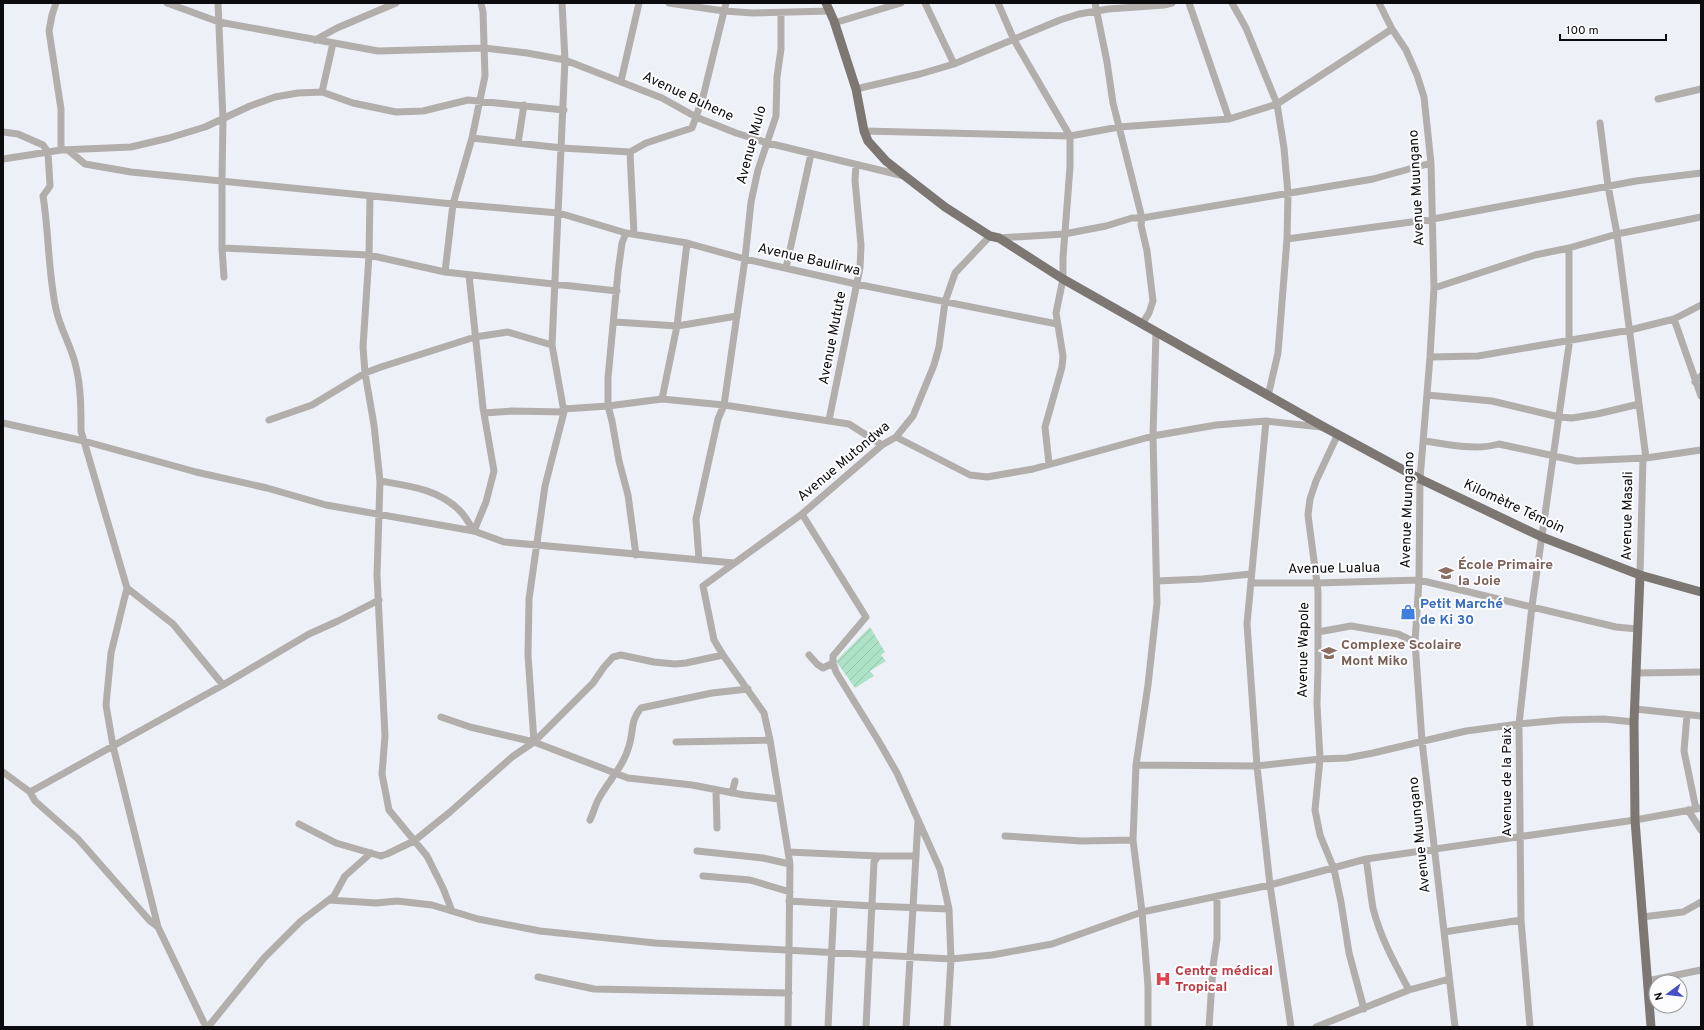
<svg xmlns="http://www.w3.org/2000/svg" width="1704" height="1030" font-family="Overpass,sans-serif">
	<style>
		.garden { fill: url(#garden-furrows) }
		.lines { fill: none; stroke-linecap: round; stroke-linejoin: round }
		.minor { stroke: #b1aeac; stroke-width: 7 }
		.major { stroke: #7c7773; stroke-width: 9 }
		.labels { text-anchor: middle; dominant-baseline: central; stroke-width: 4; stroke-linejoin: round; paint-order: stroke }
		.street-label { font-size: 14px; fill: #0c0c0f; stroke: #fdfdff }
		.education-label { font-size: 14px; font-weight: bold; fill: #785e54; stroke: #fdfdff; text-anchor: start }
		.shop-label { font-size: 14px; font-weight: bold; fill: #366cbe; stroke: #fdfdff; text-anchor: start }
		.health-label { font-size: 14px; font-weight: bold; fill: #be3a42; stroke: #fdfdff; text-anchor: start }
	</style>
	<defs>
		<pattern id="garden-furrows" width="10" height="10" patternUnits="userSpaceOnUse"><rect width="10" height="10" fill="#aee2c7"/><path d="M-1 1l2-2M0 10L10 0M9 11l2-2" fill="none" stroke="#94c1aa"/></pattern>
	</defs>
	<rect width="100%" height="100%" fill="#eef0f7"/>
	<!-- garden -->
	<path class="garden" d="M870 627 885 652 881 655 886 661 870 671 874 676 855 688 836 661Z"/>
	<g class="lines">
		<!-- minor -->
		<path class="minor" d="M56 3 52 15 49 31 61 109V150
			M167 3 219 22 378 51 484 48 527 53 565 60 662 98 696 117 736 133 768 143 904 176
			M218 3 223 120 222 180V248L224 277
			M669 3 724 11 753 13 830 11
			M925 3 954 64
			M998 3 1014 40 1070 136V167L1063 258V279L1056 313 1063 356 1062 367 1045 427 1049 464
			M1095 3 1107 62 1113 103 1142 218 1141 225 1147 251 1153 301 1149 313 1142 324
			M1189 3 1229 119
			M1232 3 1246 28 1277 104 1284 148 1288 194 1287 239 1278 353 1268 396
			M1379 3 1392 29 1406 50 1417 75 1424 97 1431 163 1434 288 1430 357 1420 479 1419 580 1415 642 1422 741 1455 1027
			M834 23 901 3
			M315 40 337 28 396 3
			M621 81 639 3
			M856 89 920 74 954 64 1060 20 1079 14 1108 9 1164 5 1172 3
			M322 92 333 43
			M1658 99 1701 89
			M1600 123 1608 186 1617 234 1646 458
			M864 131 1070 136 1119 127 1229 119 1277 104 1392 29
			M3 132 18 134 43 145 48 152 50 186 43 196C49 233 48 272 56 309 60 329 72 347 76 367 81 387 81 410 81 431L127 588 111 653 106 705 113 746 158 927 206 1027
			M472 138 562 148 630 152 646 143 692 128 703 97 726 3
			M518 143 524 105
			M68 150 85 164 131 172 453 204 559 213 626 233 687 243 745 259 856 284 1057 324
			M630 152 634 234
			M3 159 61 150 131 147 169 138 205 127 250 106 275 97 298 93 322 92 353 103 396 112 423 111 468 100 564 110
			M370 196 369 255 363 347 365 373 374 425 380 481 377 575 385 736 382 774 389 810 427 856 443 888 452 911
			M626 233 622 243 618 272 608 378V406L612 421 619 461 628 495 636 555
			M999 238 1064 234 1106 226 1132 218H1142L1373 179 1431 163
			M1287 239 1433 219 1636 181 1701 173
			M222 248 369 255 445 272 617 291
			M786 268 811 154
			M445 272 453 204 472 138 485 76 483 12 481 3
			M469 275 483 408 494 471 486 502 474 531
			M1434 288 1535 255 1569 248 1617 234 1701 217
			M1674 319 1701 396
			M615 322 677 326 737 316
			M1430 357 1478 356 1630 330 1674 319 1701 305
			M1695 382 1701 376
			M1427 395 1492 401 1559 417 1572 418 1597 414 1639 404
			M662 399 677 326 687 243
			M563 409 608 406 662 399 724 405 849 424 882 445
			M484 413 512 411 564 412
			M269 420 312 405 365 373 381 367 475 337 508 332 552 345
			M829 420 860 268 861 245 855 180 856 165
			M1266 421 1247 624 1257 766 1270 885 1291 1027
			M3 423 84 441 196 472 267 488 326 505 474 531 504 542 734 563
			M1338 434 1316 481 1310 499 1308 515 1318 591V668L1317 704 1320 759 1315 810 1320 835 1334 869 1341 902 1349 953 1364 1009
			M896 437 970 475 987 477 1033 469 1153 436 1216 425 1266 421 1321 427
			M1424 441C1448 444 1475 451 1499 444L1577 461 1646 458 1701 450
			M380 481C409 486 439 489 460 511 466 517 470 525 474 531
			M802 514 866 617 833 656V663L836 672 878 740 897 773 940 869 949 909 951 959 947 1027
			M699 560 696 519 718 419 724 405 745 259 751 202 758 170 776 116 777 77 781 49V13
			M1640 575 1643 458
			M1157 581 1202 579 1251 574
			M1251 583H1317L1419 580 1616 627 1637 629
			M127 588 173 624 223 685
			M1318 632 1351 626 1398 634 1415 642
			M809 655 817 664 823 668 833 663
			M1636 673 1701 672
			M1635 709 1701 716
			M1687 715 1684 751 1696 809
			M441 717 470 727 534 742 628 778 692 785 744 795 779 799
			M534 742 528 655 529 599 545 486 564 412 552 345 565 60 562 3
			M676 742 770 740
			M1136 765 1257 766 1320 759 1347 758 1373 753 1466 731 1519 724 1561 720 1604 719 1634 722
			M3 772 30 792 223 685 309 634 338 621 379 600
			M716 791 717 828
			M30 792 35 801 78 839 150 921 158 927
			M732 793 735 781
			M1688 810 1701 830
			M590 820C593 814 595 806 598 800 608 781 624 766 629 746 634 730 630 721 641 708L712 693 748 689
			M299 824 336 843 381 856 387 854 414 841 450 812 512 757 534 742 593 683 604 667 613 657 621 655 654 662 675 664 686 663 723 655
			M1005 836 1082 841 1133 840
			M697 851 763 858 790 864
			M788 852 878 856
			M1366 859C1369 875 1370 892 1373 908 1380 937 1395 964 1409 990
			M703 876 750 880 790 892
			M329 900 376 903 397 901 432 905 478 919 540 931 655 943 951 959 992 955 1052 944 1142 912 1270 885 1366 859 1635 820 1701 808
			M789 901 872 906 949 909
			M1642 917 1683 912 1701 902
			M1444 932 1521 920
			M538 977 594 989 789 993
			M1647 981 1701 970
			M208 1027 264 958 301 921 334 896 345 876 371 853
			M788 1027 790 864 770 740 764 713 723 655 714 640 703 586 802 514 882 445 896 437 913 416 934 365 939 347 945 302 955 273 990 236
			M828 1027 834 904
			M866 1027 874 862 878 856H915
			M906 1027 918 821
			M1148 1027V986L1142 912 1133 840 1136 765 1148 685 1157 603 1153 436 1156 332
			M1209 1027 1213 966 1217 939V896
			M1316 1027 1409 990 1449 979
			M1530 1027 1521 920 1519 724 1532 606 1569 345V248"/>
		<!-- major -->
		<path class="major" d="M826 3 834 21 856 89 864 131 868 141 886 161 905 176 945 207 990 236 999 238 1063 279 1324 427 1420 479 1542 537 1640 575 1701 592
			M1640 575 1634 722 1635 820 1651 1027"/>
	</g>
	<!-- icons -->
	<defs>
		<symbol id="school-bare" viewBox="-9 -9 18 18"><path d="M0-5L7-2L0 1L-7-2ZM-4 1L0 2.5L4 1V4Q0 6-4 4Z" fill="#8d6e63" stroke="#fdfdff" stroke-width="2.5" paint-order="stroke"/></symbol>
		<symbol id="shop-bare" viewBox="-9 -9 18 18"><path d="M-5-2.5h2.3a2.7 3.5 0 0 1 5.4 0H5L5.5 6h-11ZM-1.5-2.5h3a1.5 2.3 0 0 0-3 0Z" fill="#3f7fe0" stroke="#fdfdff" stroke-width="2.5" paint-order="stroke"/></symbol>
		<symbol id="hospital-bare" viewBox="-9 -9 18 18"><path d="M-5-5h3v3.5h4V-5h3V5h-3V1.5h-4V5h-3Z" fill="#e0444e" stroke="#fdfdff" stroke-width="2.5" paint-order="stroke"/></symbol>
	</defs>
	<g fill-rule="evenodd">
		<use href="#school-bare" x="1435" y="562" width="22" height="22"/>
		<use href="#shop-bare" x="1397" y="601" width="22" height="22"/>
		<use href="#school-bare" x="1318" y="642" width="22" height="22"/>
		<use href="#hospital-bare" x="1152" y="968" width="22" height="22"/>
	</g>
	<g class="labels">
		<!-- street labels -->
		<g class="street-label">
			<text transform="translate(688 97) rotate(25)">Avenue Buhene</text>
			<text transform="translate(752 145) rotate(-75)">Avenue Mulo</text>
			<text transform="translate(1417 188) rotate(-93)">Avenue Muungano</text>
			<text transform="translate(809 260) rotate(13)">Avenue Baulirwa</text>
			<text transform="translate(833 338) rotate(-79)">Avenue Mutute</text>
			<text transform="translate(844 462) rotate(-40)">Avenue Mutondwa</text>
			<text transform="translate(1514 507) rotate(25)">Kilomètre Témoin</text>
			<text transform="translate(1408 510) rotate(-88)">Avenue Muungano</text>
			<text transform="translate(1628 516) rotate(-89)">Avenue Masali</text>
			<text transform="translate(1334 569) rotate(-1)">Avenue Lualua</text>
			<text transform="translate(1304 650) rotate(-89)">Avenue Wapole</text>
			<text transform="translate(1507 782) rotate(-90)">Avenue de la Paix</text>
			<text transform="translate(1420 835) rotate(-96)">Avenue Muungano</text>
		</g>
		<!-- education labels -->
		<g class="education-label">
			<text x="1458" y="565">École Primaire<tspan x="1458" dy="16">la Joie</tspan></text>
			<text x="1341" y="645">Complexe Scolaire<tspan x="1341" dy="16">Mont Miko</tspan></text>
		</g>
		<!-- shop labels -->
		<g class="shop-label">
			<text x="1420" y="604">Petit Marché<tspan x="1420" dy="16">de Ki 30</tspan></text>
		</g>
		<!-- health labels -->
		<g class="health-label">
			<text x="1175" y="971">Centre médical<tspan x="1175" dy="16">Tropical</tspan></text>
		</g>
	</g>
	<!-- border -->
	<rect width="1704" height="1030" fill="none" stroke="#0c0c0f" stroke-width="8"/>
	<!-- north arrow -->
	<g transform="translate(1668 994) rotate(255)"><circle r="19" fill="#fdfdff" stroke="#9d9d9f"/>
	<path d="M0-3L7 15L0 10L-7 15Z" fill="#474fc4"/>
	<text y="-6" font-size="11" font-weight="bold" text-anchor="middle" fill="#0c0c0f">N</text>
	</g>
	<!-- scale -->
	<path d="M1560 34v6h106v-6" fill="none" stroke="#0c0c0f" stroke-width="2"/>
	<text x="1566" y="34" font-size="12" fill="#0c0c0f" stroke="#fdfdff" stroke-width="3" paint-order="stroke">100 m</text>
</svg>
